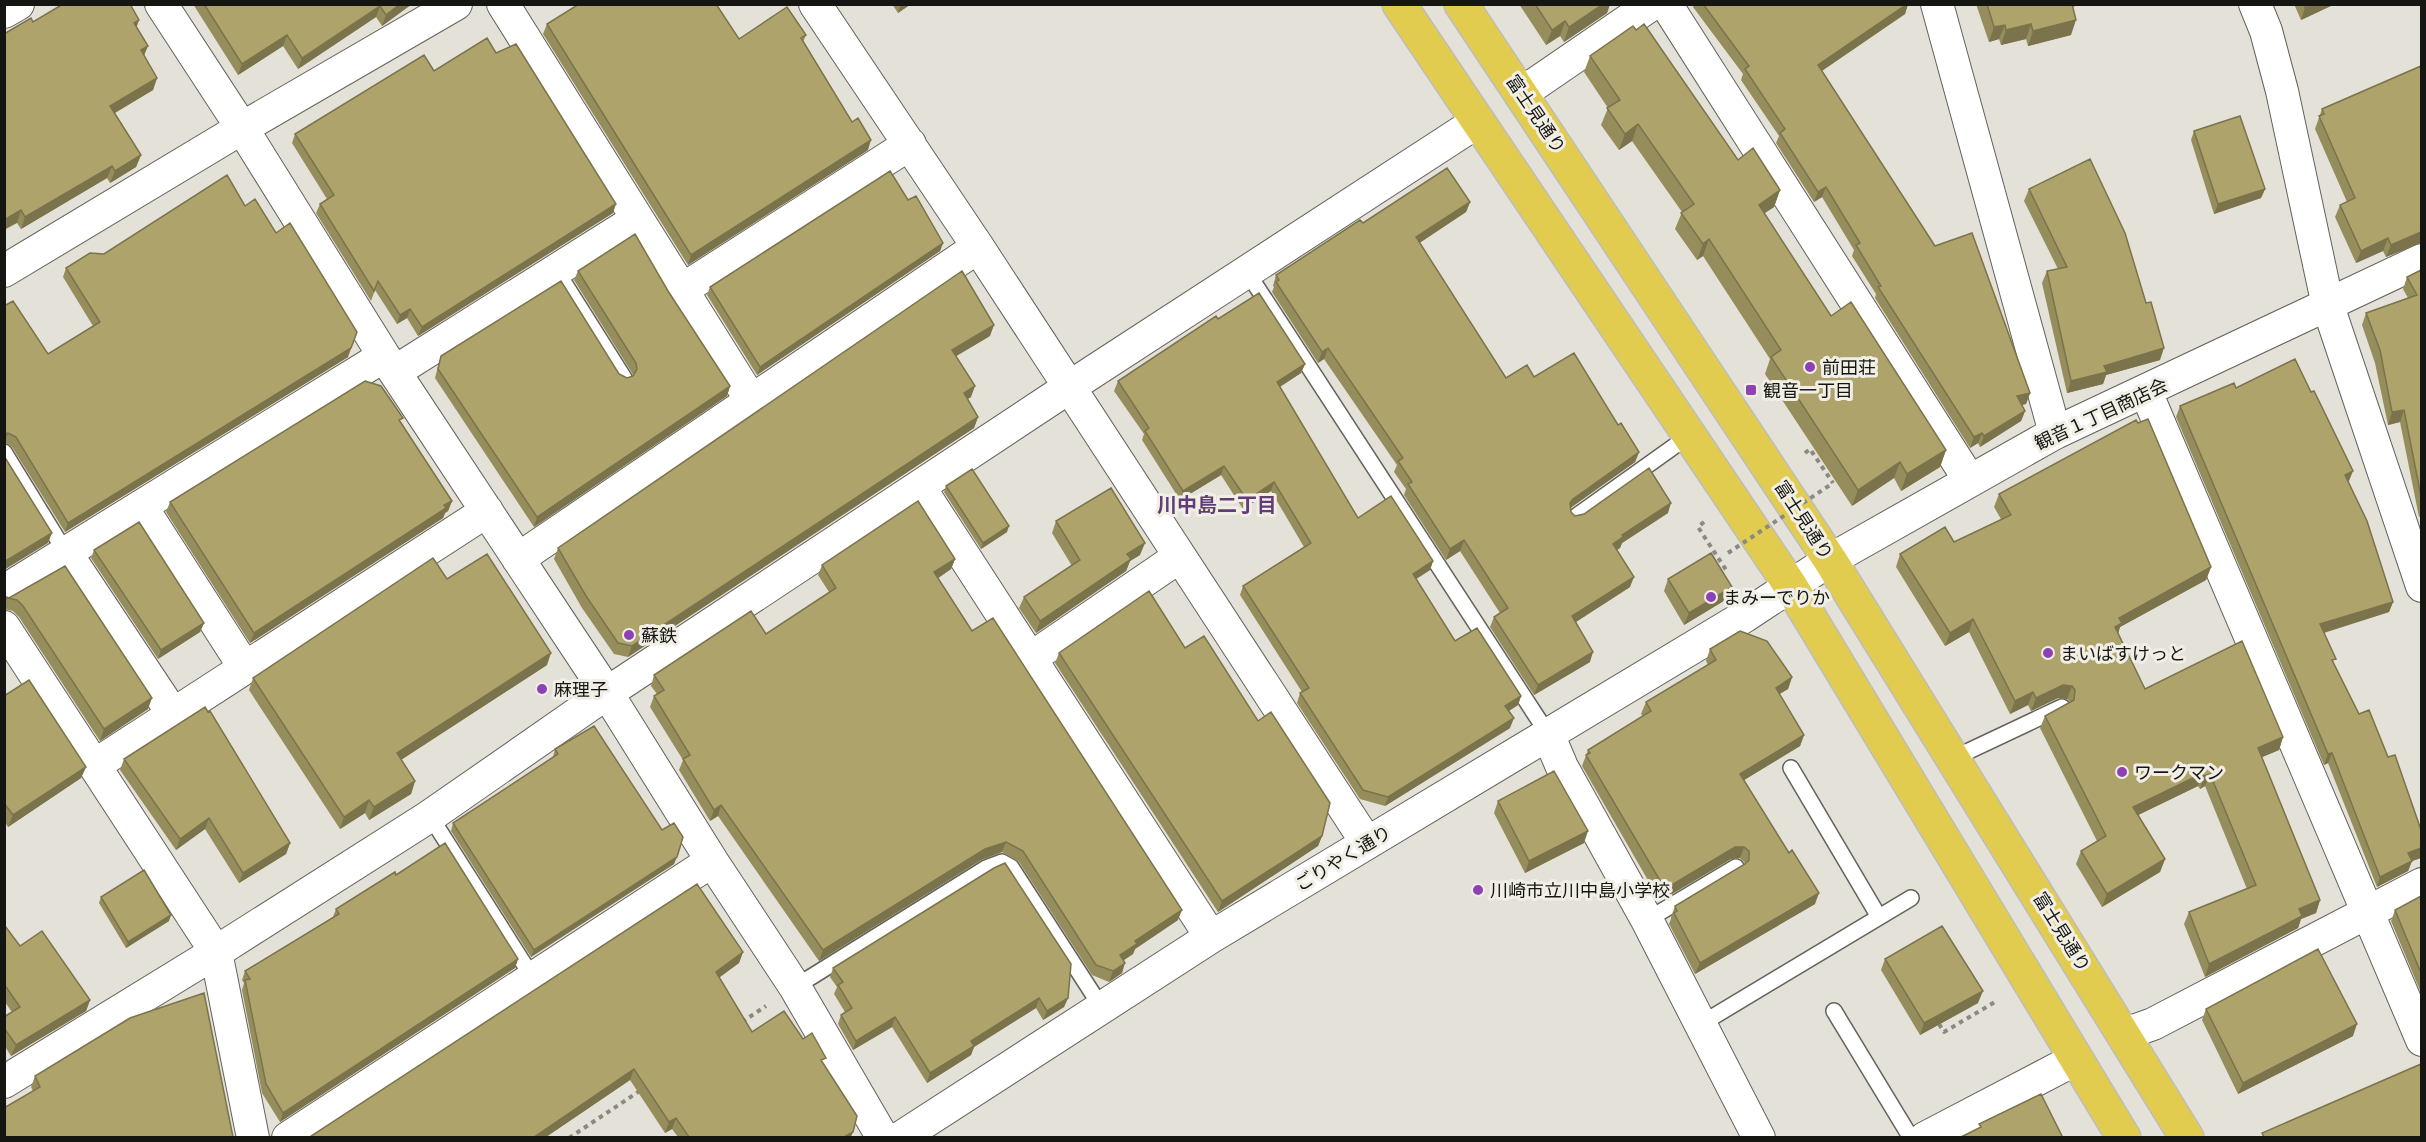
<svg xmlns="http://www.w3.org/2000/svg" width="2426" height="1142" font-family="'DejaVu Sans','Noto Sans JP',sans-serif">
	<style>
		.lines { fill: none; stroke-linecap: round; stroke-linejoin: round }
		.lane-casing { stroke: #63625a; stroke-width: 18 }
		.street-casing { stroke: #63625a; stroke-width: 34 }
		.highway-casing { stroke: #bdbdbd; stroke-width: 36 }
		.path { stroke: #8a8983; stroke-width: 4; stroke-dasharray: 4.5 4.5; stroke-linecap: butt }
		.lane { stroke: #fff; stroke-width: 15 }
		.street { stroke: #fff; stroke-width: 32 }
		.highway { stroke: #e2cc50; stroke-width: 33 }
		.path-bridge { stroke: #8a8983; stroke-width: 4; stroke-dasharray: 4.5 4.5; stroke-linecap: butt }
		.wall { fill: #968d5c }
		.shaded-wall { fill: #7a734b }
		.building { fill: #aea46b; stroke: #7a734b; stroke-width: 1.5 }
		.poi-dot { fill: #8c42b4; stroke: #f0eee5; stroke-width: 2 }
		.labels { text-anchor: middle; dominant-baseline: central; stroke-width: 6; stroke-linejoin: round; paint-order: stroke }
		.street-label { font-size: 18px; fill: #151512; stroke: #f0eee5 }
		.poi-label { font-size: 18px; fill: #151512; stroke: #f0eee5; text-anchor: start }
		.neighbourhood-label { font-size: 20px; font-weight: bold; fill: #613d77; stroke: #f0eee5 }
	</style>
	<rect width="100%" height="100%" fill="#e3e1d8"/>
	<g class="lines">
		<defs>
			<path id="lane" d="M556 270 624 378
				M1247 272 1548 734
				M4 452 66 553
				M1575 517 1690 435
				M1954 758 2062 707
				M1791 768 1879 917
				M430 816 533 978
				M1647 920 1736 867
				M795 987 986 868 1002 862 1011 867 1102 1008
				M1834 1011 1911 1138
				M1701 1024 1911 898"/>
			<path id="street" d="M161 4 242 128 384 356 607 693 712 861 795 987 883 1138
				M503 4 751 400
				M815 4 978 247 1367 843
				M1666 4 1970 481
				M1937 4 2055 433
				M2255 4 2266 31 2282 91 2328 306 2422 586
				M4 12 18 4
				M1522 93 1652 4
				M4 271 242 128 456 4
				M680 291 910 144
				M396 371 636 220
				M2146 392 2422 1040
				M920 488 1211 937
				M141 506 245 668
				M66 553 173 714
				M518 559 978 247
				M4 591 384 356
				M4 627 216 952 253 1138
				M1031 658 1179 557
				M1548 734 1562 767 1647 920 1759 1138
				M95 765 487 511
				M2125 1034 2153 1024 2422 884
				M4 1082 216 952 430 816 607 693 1068 388 1477 122
				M288 1138 712 861
				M900 1138 1211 937 1745 616 1830 560 2055 433 2422 260
				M1925 1138 2076 1059"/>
			<path id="highway" d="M1399 4 1790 585 2124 1138
				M1461 4 1830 560 2187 1138"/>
		</defs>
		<!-- lane casing -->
		<use href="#lane" class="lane-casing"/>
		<!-- street casing -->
		<use href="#street" class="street-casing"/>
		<!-- highway casing -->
		<use href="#highway" class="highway-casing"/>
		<!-- path -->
		<path class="path" d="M1805 453 1810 449 1833 483
			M1704 522 1698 527 1728 573
			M742 1022 766 1006
			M1939 1024 1944 1032 1995 1002
			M569 1138 641 1090"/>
		<!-- lane -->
		<use href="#lane" class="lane"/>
		<!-- street -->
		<use href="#street" class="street"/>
		<!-- highway -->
		<use href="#highway" class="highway"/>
		<!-- path-bridge -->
		<path class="path-bridge" d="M1728 553 1833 483"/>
	</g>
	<!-- wall -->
	<path class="wall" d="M193 4H412L382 26 376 17 298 69 283 46 238 75Z
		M892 4H911L898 13Z
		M1519 4H1610L1607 13 1564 42 1560 36 1546 45Z
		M1694 4H1908L1905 14 1822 71 2030 393 2026 404 2022 405 2025 411 2021 421 1980 447 1978 443 1970 448 1875 298 1876 294 1852 256 1854 250 1822 197 1814 202 1776 143 1779 136 1741 80 1743 74 1693 7Z
		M1976 4H2081L2073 7 2071 35 2028 46 2026 39 2001 45 1999 39 1989 42Z
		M2294 4H2335L2301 20Z
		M33 22 144 56 157 78 153 90 115 113 141 155 136 167 110 183 107 178 21 229 17 223Z
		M547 24 739 39 806 35 803 42 868 150 688 265 543 34Z
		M496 53 613 213 418 336 407 318 397 324 375 290 371 301 316 213 320 204 327 199 292 143 295 134 434 71Z
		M1590 56 1738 160 1780 190 1774 207 1764 213 1831 316 1946 450 1940 467 1901 491 1894 478 1852 506 1765 374 1770 359 1703 256 1697 260 1675 229 1682 212 1632 141 1619 150 1601 125 1608 108 1584 72Z
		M2322 109 2421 243 2386 257 2383 251 2356 263 2335 217 2340 205 2347 202 2315 129Z
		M2194 131 2265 189 2261 198 2214 214 2191 140Z
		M2029 189 2146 303 2160 360 2106 375 2103 384 2067 393 2042 283 2047 271 2058 269 2024 201Z
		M908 200 943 243 940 251 757 375 707 295 710 287Z
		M1470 202 1466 212 1419 243 1506 378 1534 377 1618 425 1639 452 1635 462 1570 508 1571 512 1575 516 1668 513 1622 543 1620 548 1616 550 1630 587 1576 622 1590 662 1534 695 1490 627 1494 617 1500 613 1460 551 1446 560 1404 495 1406 489 1394 472 1397 465 1324 359 1318 363 1272 292 1274 287 1273 286 1276 275 1363 223Z
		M245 206 348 357 65 532 12 447 4 442V306L48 354 93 326 63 277 66 268 104 254Z
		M2421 270V516L2419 517 2400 422 2388 425 2375 363 2362 325 2366 313 2408 298 2403 289 2407 277Z
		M578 271 668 291 730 386 727 396 534 527 435 378 438 366 441 356 627 378 633 376 632 373 574 280Z
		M1218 319 1305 364 1301 373 1280 387 1358 518 1433 561 1430 570 1416 579 1455 641 1521 696 1518 705 1509 711 1510 728 1385 806 1360 799 1297 703 1300 693 1302 692 1240 595 1243 586 1304 547 1271 491 1243 509 1221 475 1180 500 1142 440 1144 434 1114 391 1118 381Z
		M990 336 956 356 971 397 967 399 978 417 974 428 628 657 614 654 582 608 554 559 558 548Z
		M2236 388 2349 481 2348 482 2393 602 2389 612 2324 633 2334 664 2359 714 2388 757 2421 830V858L2412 861 2408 871 2377 887 2328 763 2324 765 2176 417 2180 406Z
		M401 422 452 501 448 511 445 513 443 518 250 643 166 512 170 502Z
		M946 486 1007 532 981 549 944 492Z
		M1999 494 2211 567 2206 580 2120 627 2118 634 2145 689 2283 737 2279 750 2262 757 2320 900 2316 913 2301 919 2298 928 2205 977 2184 924 2189 912 2247 889 2205 786 2200 789 2198 786 2138 815 2165 859 2160 872 2102 907 2076 864 2081 851 2097 841 2040 728 2045 716 2070 702 2067 699 2058 698 2031 711 2028 705 2010 714 1969 632 1945 646 1896 567 1900 554 1954 542 2001 519 1994 507Z
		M1056 521 1140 555 1130 561 1126 571 1036 633 1019 608 1024 597 1072 566 1052 533Z
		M94 550 204 623 200 632 158 659 91 558Z
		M955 559 951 569 938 578 972 631 1178 920 1135 949 1133 954 1124 960 1122 973 1109 982 1092 975 1019 862 1002 852 981 860 819 961 718 816 710 821 679 770 683 760 650 707 654 696 657 694 651 686 654 675 766 634 829 592 818 575 822 565Z
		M65 566 148 709 100 741 19 617 13 611 4 609V596L9 598Z
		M447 579 547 665 401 760 415 781 411 794 369 820 365 813 340 829 249 690 253 678Z
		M1668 579 1732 587 1727 599 1684 625 1664 591Z
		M1185 648 1322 836 1318 846 1218 912 1055 663 1059 653Z
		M1710 649 1792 677 1788 689 1779 694 1804 735 1800 746 1744 780 1815 904 1695 974 1669 924 1671 919V917L1675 906 1745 864V863L1740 858 1731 859 1660 901 1582 766 1588 750 1643 716 1641 714 1646 702 1708 665 1706 661Z
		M4 696 86 767 81 778 8 827 4 821Z
		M555 749 674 864 531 957 451 831 453 823 553 757Z
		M124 759 290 843 286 854 239 883 205 829 176 850 120 770Z
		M1498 801 1584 843 1525 873 1494 813Z
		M396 875 518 959 515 968 280 1122 262 1093 242 990 244 983 242 980 245 971 333 917 336 909Z
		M2421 896V993L2391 921 2395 910Z
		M101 897 169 921 126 948 99 903Z
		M4 926 20 946 90 1000 86 1011 11 1056 4 1045V1017L12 1012 4 1001Z
		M743 952 739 963 719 977 752 1032 803 1039 824 1064 851 1137H678L672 1129 665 1133 630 1080 546 1137H310L311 1136Z
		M1885 959 1978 1003 1920 1035 1881 970Z
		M833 968 1068 998 1064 1007 1043 1020 1036 1008 974 1047 971 1055 927 1083 892 1027 853 1050 838 1024 841 1015 845 1012 834 994 837 987 830 977Z
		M2206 1009 2353 1036 2238 1094 2202 1020Z
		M35 1076 233 1137 33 1091 31 1087Z"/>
	<!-- shaded-wall -->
	<path class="shaded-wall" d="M400 4H412L382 26 386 15Z
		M901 4H911L898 13Z
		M1603 4H1610L1607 13 1564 42 1569 27Z
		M1907 4H1908L1905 14 1814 76 1818 65Z
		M2313 4H2335L2301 20 2305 8Z
		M380 6 376 17 298 69 302 58Z
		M139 20 135 32 134 23Z
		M2076 20 2071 35 2028 46 2033 31Z
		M1565 21 1560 36 1546 45 1552 30Z
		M2031 24 2026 39 2001 45 2006 30Z
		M2005 25 1999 39 1989 42 1994 27Z
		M287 35 283 46 238 75 242 64Z
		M148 46 143 58 141 50Z
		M157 78 153 90 106 118 110 106Z
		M1638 124 1632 141 1619 150 1625 134Z
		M871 140 868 150 688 265 691 255Z
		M141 155 136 167 110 183 115 171Z
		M112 166 107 178 21 229 25 217Z
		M1826 187 1822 197 1814 202 1818 192Z
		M2265 189 2261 198 2214 214 2218 204Z
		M1780 190 1774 207 1753 221 1759 205Z
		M1470 202 1466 212 1412 248 1416 237Z
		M616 204 613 213 418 336 422 327Z
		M21 210 17 223 4 230V220Z
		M2421 232V243L2386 257 2391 245Z
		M2388 238 2383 251 2356 263 2361 251Z
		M1709 239 1703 256 1697 260 1703 244Z
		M943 243 940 251 757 375 760 367Z
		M410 309 407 318 397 324 400 315Z
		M994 325 990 336 948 361 952 350Z
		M357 332 348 357 65 532 68 523Z
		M1328 348 1324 359 1318 363 1322 352Z
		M2164 348 2160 360 2106 375 2103 384 2067 393 2071 381 2104 366Z
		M1305 364 1301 373 1273 391 1277 382Z
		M730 386 727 396 534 527 537 517Z
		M975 386 971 397 960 404 964 393Z
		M2030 393 2026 404 2013 407 2017 396Z
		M2404 410 2400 422 2388 425 2392 412Z
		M2025 411 2021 421 1980 447 1984 436Z
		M978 417 974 428 628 657 632 646Z
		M8 433 4 442V434Z
		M1982 433 1978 443 1970 448 1974 437Z
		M1946 450 1940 467 1901 491 1907 474Z
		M1639 452 1635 462 1569 509 1570 503 1573 499Z
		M1900 462 1894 478 1852 506 1858 490Z
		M1224 466 1221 475 1180 500 1183 491Z
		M2353 471 2349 481 2341 485 2345 475Z
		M1274 482 1271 491 1243 509 1247 500Z
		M452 501 448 511 445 513 443 518 250 643 254 633Z
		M1671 503 1668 513 1622 543 1620 548 1609 555 1613 544 1622 535Z
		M1009 526 1007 532 981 549 983 543Z
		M52 533 48 543 4 570V562Z
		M1464 540 1460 551 1446 560 1450 549Z
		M1145 543 1140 555 1130 561 1126 571 1036 633 1040 621 1127 554Z
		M955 559 951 569 931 583 934 572Z
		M1433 561 1430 570 1410 583 1413 574Z
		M2211 567 2206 580 2120 627 2117 636 2110 639 2119 618Z
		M1634 577 1630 587 1568 627 1572 616Z
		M1732 587 1727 599 1684 625 1689 613Z
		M2393 602 2389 612 2316 635 2320 624Z
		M1973 619 1969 632 1945 646 1950 633Z
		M204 623 200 632 158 659 161 650Z
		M1593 652 1590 662 1534 695 1538 685Z
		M551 653 547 665 393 765 397 753Z
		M1792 677 1788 689 1771 699 1776 688Z
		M2063 685 2072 686 2067 699 2058 698 2031 711 2036 698Z
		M2033 692 2028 705 2010 714 2015 701Z
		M1521 696 1518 705 1502 715 1505 706Z
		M152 698 148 709 100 741 104 729Z
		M1514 718 1510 728 1385 806 1388 797Z
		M1804 735 1800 746 1736 785 1740 774Z
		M2283 737 2279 750 2253 761 2258 748Z
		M2332 753 2328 763 2324 765 2328 754Z
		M86 767 81 778 8 827 13 815Z
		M2203 773 2198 786 2128 820 2133 807Z
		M2210 774 2205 786 2200 789 2204 776Z
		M415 781 411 794 369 820 374 807Z
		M369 800 365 813 340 829 344 817Z
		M721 805 718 816 710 821 714 810Z
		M209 818 205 829 176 850 180 839Z
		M1588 831 1584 843 1525 873 1529 861Z
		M1322 836 1318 846 1218 912 1222 901Z
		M1006 842 1002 852 981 860 819 961 823 950 985 849Z
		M290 843 286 854 239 883 243 873Z
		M1735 847H1744L1740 858 1731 859 1660 901 1665 889Z
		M2421 848V858L2412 861 2408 871 2377 887 2380 877 2408 853Z
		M677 857 674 864 531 957 534 950Z
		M2165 859 2160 872 2102 907 2107 894Z
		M1819 893 1815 904 1695 974 1700 963Z
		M2320 900 2316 913 2301 919 2298 928 2205 977 2209 964 2299 909Z
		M1182 910 1178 920 1135 949 1133 954 1116 965 1120 955 1135 941Z
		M171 915 169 921 126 948 128 942Z
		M743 952 739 963 712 983 716 972Z
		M518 959 515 968 280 1122 283 1113Z
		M1125 963 1122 973 1109 982 1113 971Z
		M1983 991 1978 1003 1920 1035 1924 1023Z
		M1039 998 1036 1008 974 1047 971 1055 927 1083 930 1073 971 1041Z
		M1068 998 1064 1007 1043 1020 1047 1011Z
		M90 1000 86 1011 11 1056 16 1045Z
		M895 1017 892 1027 853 1050 856 1041Z
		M2357 1024 2353 1036 2238 1094 2243 1083Z
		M634 1069 630 1080 546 1137H534Z
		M676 1118 672 1129 665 1133 669 1122Z
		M853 1132 851 1137H844Z"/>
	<!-- building -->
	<path class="building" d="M63 4H130L139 20 134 23 148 46 141 50 157 78 110 106 141 155 115 171 112 166 25 217 21 210 4 220V34L31 18 33 22Z
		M204 4H400L386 15 380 6 302 58 287 35 242 64Z
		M579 4H716L739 39 787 7 806 35 801 38 852 122 858 118 871 140 691 255 547 24Z
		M1535 4H1603L1569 27 1565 21 1552 30Z
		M1703 4H1907L1818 65 1935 246 1972 233 2030 393 2017 396 2025 411 1984 436 1982 433 1974 437 1878 287 1881 286 1856 245 1860 243 1826 187 1818 192 1780 133 1785 129 1745 69 1749 66Z
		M1987 4H2072L2076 20 2033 31 2031 24 2006 30 2005 25 1994 27Z
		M2304 4H2313L2305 8Z
		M1644 24 1738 160 1753 148 1780 190 1759 205 1831 316 1851 302 1946 450 1907 474 1900 462 1858 490 1771 357 1781 350 1709 239 1703 244 1681 213 1694 204 1638 124 1625 134 1607 108 1620 100 1590 56 1633 26 1636 30Z
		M487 38 496 53 516 44 616 204 422 327 410 309 400 315 378 281 374 291 320 204 334 195 295 134 424 55 434 71Z
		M2421 66V232L2391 245 2388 238 2361 251 2340 205 2355 198 2319 116 2324 114 2322 109Z
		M2240 116 2265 189 2218 204 2194 131Z
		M2090 159 2125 233 2146 303 2151 302 2164 348 2104 366 2107 372 2071 381 2047 271 2067 267 2029 189Z
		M1447 168 1470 202 1416 237 1506 378 1527 365 1534 377 1574 353 1618 425 1621 423 1639 452 1573 499 1570 503 1571 512 1575 516 1584 514 1649 468 1671 503 1622 535 1623 537 1613 544 1634 577 1572 616 1593 652 1538 685 1494 617 1508 608 1464 540 1450 549 1408 484 1412 482 1398 461 1403 458 1328 348 1322 352 1276 282 1279 280 1276 275 1360 220 1363 223Z
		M890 171 908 200 916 196 943 243 760 367 710 287Z
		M227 175 245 206 255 199 276 233 290 223 357 332 351 348 68 523 16 437 8 433 4 434V306L13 301 48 354 100 322 66 268 90 253 104 254Z
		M635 234 668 291 730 386 537 517 438 369 441 356 561 281 619 374 627 378 633 376 637 369 636 363 578 271Z
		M2421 270V496L2404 410 2392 412 2380 350 2366 313 2417 295 2407 277Z
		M962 271 994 325 952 350 975 386 964 393 978 417 632 646 618 643 586 596 558 548Z
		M1259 293 1305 364 1277 382 1358 518 1391 496 1433 561 1413 574 1455 641 1477 628 1521 696 1505 706 1514 718 1388 797 1363 790 1300 693 1309 688 1243 586 1311 543 1274 482 1247 500 1224 466 1183 491 1145 431 1149 428 1118 381 1216 316 1218 319Z
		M2295 359 2311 392 2314 391 2353 471 2345 475 2367 521 2393 602 2320 624 2336 659 2332 660 2359 714 2369 710 2388 757 2395 755 2421 830V848L2408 853 2412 861 2380 877 2332 753 2328 754 2180 406 2234 383 2236 388Z
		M365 381 381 386 403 418 399 420 452 501 444 505 446 508 254 633 170 502Z
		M2148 419 2211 567 2119 618 2122 623 2115 627 2145 689 2242 641 2283 737 2258 748 2320 900 2299 909 2302 916 2209 964 2189 912 2256 885 2210 774 2204 776 2203 773 2133 807 2165 859 2107 894 2081 851 2106 836 2045 716 2074 700 2075 690 2072 686 2063 685 2036 698 2033 692 2015 701 1973 619 1950 633 1900 554 1945 527 1954 542 2011 515 1999 494 2136 420 2138 423Z
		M4 456 52 533 4 562Z
		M972 469 1009 526 983 543 946 486Z
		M1111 488 1145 543 1127 554 1131 559 1040 621 1024 597 1080 560 1056 521Z
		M918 501 955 559 934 572 972 631 993 618 1182 910 1135 941 1137 944 1120 955 1125 963 1113 971 1096 965 1023 851 1006 842 985 849 823 950 721 805 714 810 683 759 690 755 654 696 664 690 654 675 751 611 766 634 836 588 822 565Z
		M139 522 204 623 161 650 94 550Z
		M1711 553 1732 587 1689 613 1668 579Z
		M487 554 551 653 397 753 415 781 374 807 369 800 344 817 253 678 433 558 447 579Z
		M65 566 152 698 104 729 23 606 17 600 8 598 4 599V596L9 598Z
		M1149 591 1185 648 1204 636 1258 721 1271 712 1330 803 1322 836 1222 901 1059 653Z
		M1740 631 1767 641 1792 677 1776 688 1804 735 1740 774 1789 853 1792 850 1819 893 1700 963 1674 913 1677 911 1675 906 1745 864 1749 860V851L1744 847H1735L1665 889 1586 755 1590 753 1588 750 1651 711 1646 702 1716 660 1710 649Z
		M29 680 86 767 13 815 4 803V696Z
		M205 707 208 712 210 711 290 843 243 873 209 818 180 839 124 759Z
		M594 726 662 830 674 823 683 837 677 857 534 950 453 823 558 754 555 749Z
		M1554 771 1588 831 1529 861 1498 801Z
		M445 843 518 959 283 1113 266 1084 245 980 250 979 245 971 339 914 336 909 395 872 396 875Z
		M1005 863 1071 964 1068 998 1047 1011 1039 998 971 1041 974 1046 930 1073 895 1017 856 1041 841 1015 852 1008 838 985 843 982 833 968 994 868Z
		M144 870 171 915 128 942 101 897Z
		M697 884 743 952 716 972 752 1032 784 1011 803 1039 812 1033 826 1058 821 1060 857 1116 853 1132 844 1137H689L676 1118 669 1122 634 1069 534 1137H312L311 1136Z
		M2421 896V973L2395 910Z
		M4 926H5L20 946 42 931 90 1000 16 1045 4 1028V1017L20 1007 4 984Z
		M1942 926 1983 991 1924 1023 1885 959Z
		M2318 949 2357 1024 2243 1083 2206 1009Z
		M204 993 233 1137H4V1108L40 1087 35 1076 130 1018Z
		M2421 1064V1137H2264L2262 1133Z
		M2041 1094 2062 1136 2060 1137H1961L1981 1127 1979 1124Z"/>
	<!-- markers -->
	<g class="poi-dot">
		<circle cx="1810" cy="367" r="6"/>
		<rect x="1745" y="384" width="12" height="12" rx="3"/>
		<circle cx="1711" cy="597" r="6"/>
		<circle cx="629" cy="635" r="6"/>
		<circle cx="2048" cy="653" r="6"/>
		<circle cx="542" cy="689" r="6"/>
		<circle cx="2122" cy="772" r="6"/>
		<circle cx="1478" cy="890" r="6"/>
	</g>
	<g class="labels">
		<!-- street labels -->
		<g class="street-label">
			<text transform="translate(1536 114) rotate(56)">富士見通り</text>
			<text transform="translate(2101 414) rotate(-25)">観音１丁目商店会</text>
			<text transform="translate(1804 520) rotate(57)">富士見通り</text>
			<text transform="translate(1343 858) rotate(-31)">ごりやく通り</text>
			<text transform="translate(2062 932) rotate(58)">富士見通り</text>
		</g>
		<!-- poi labels -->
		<g class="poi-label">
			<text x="1822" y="367">前田荘</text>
			<text x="1763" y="390">観音一丁目</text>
			<text x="1723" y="597">まみーでりか</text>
			<text x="641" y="635">蘇鉄</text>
			<text x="2060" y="653">まいばすけっと</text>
			<text x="554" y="689">麻理子</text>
			<text x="2134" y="772">ワークマン</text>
			<text x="1490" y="890">川崎市立川中島小学校</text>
		</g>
		<!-- neighbourhood labels -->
		<g class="neighbourhood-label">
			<text x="1217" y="505">川中島二丁目</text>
		</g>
	</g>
	<!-- border -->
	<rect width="2426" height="1142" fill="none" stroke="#151512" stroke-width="12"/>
</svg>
